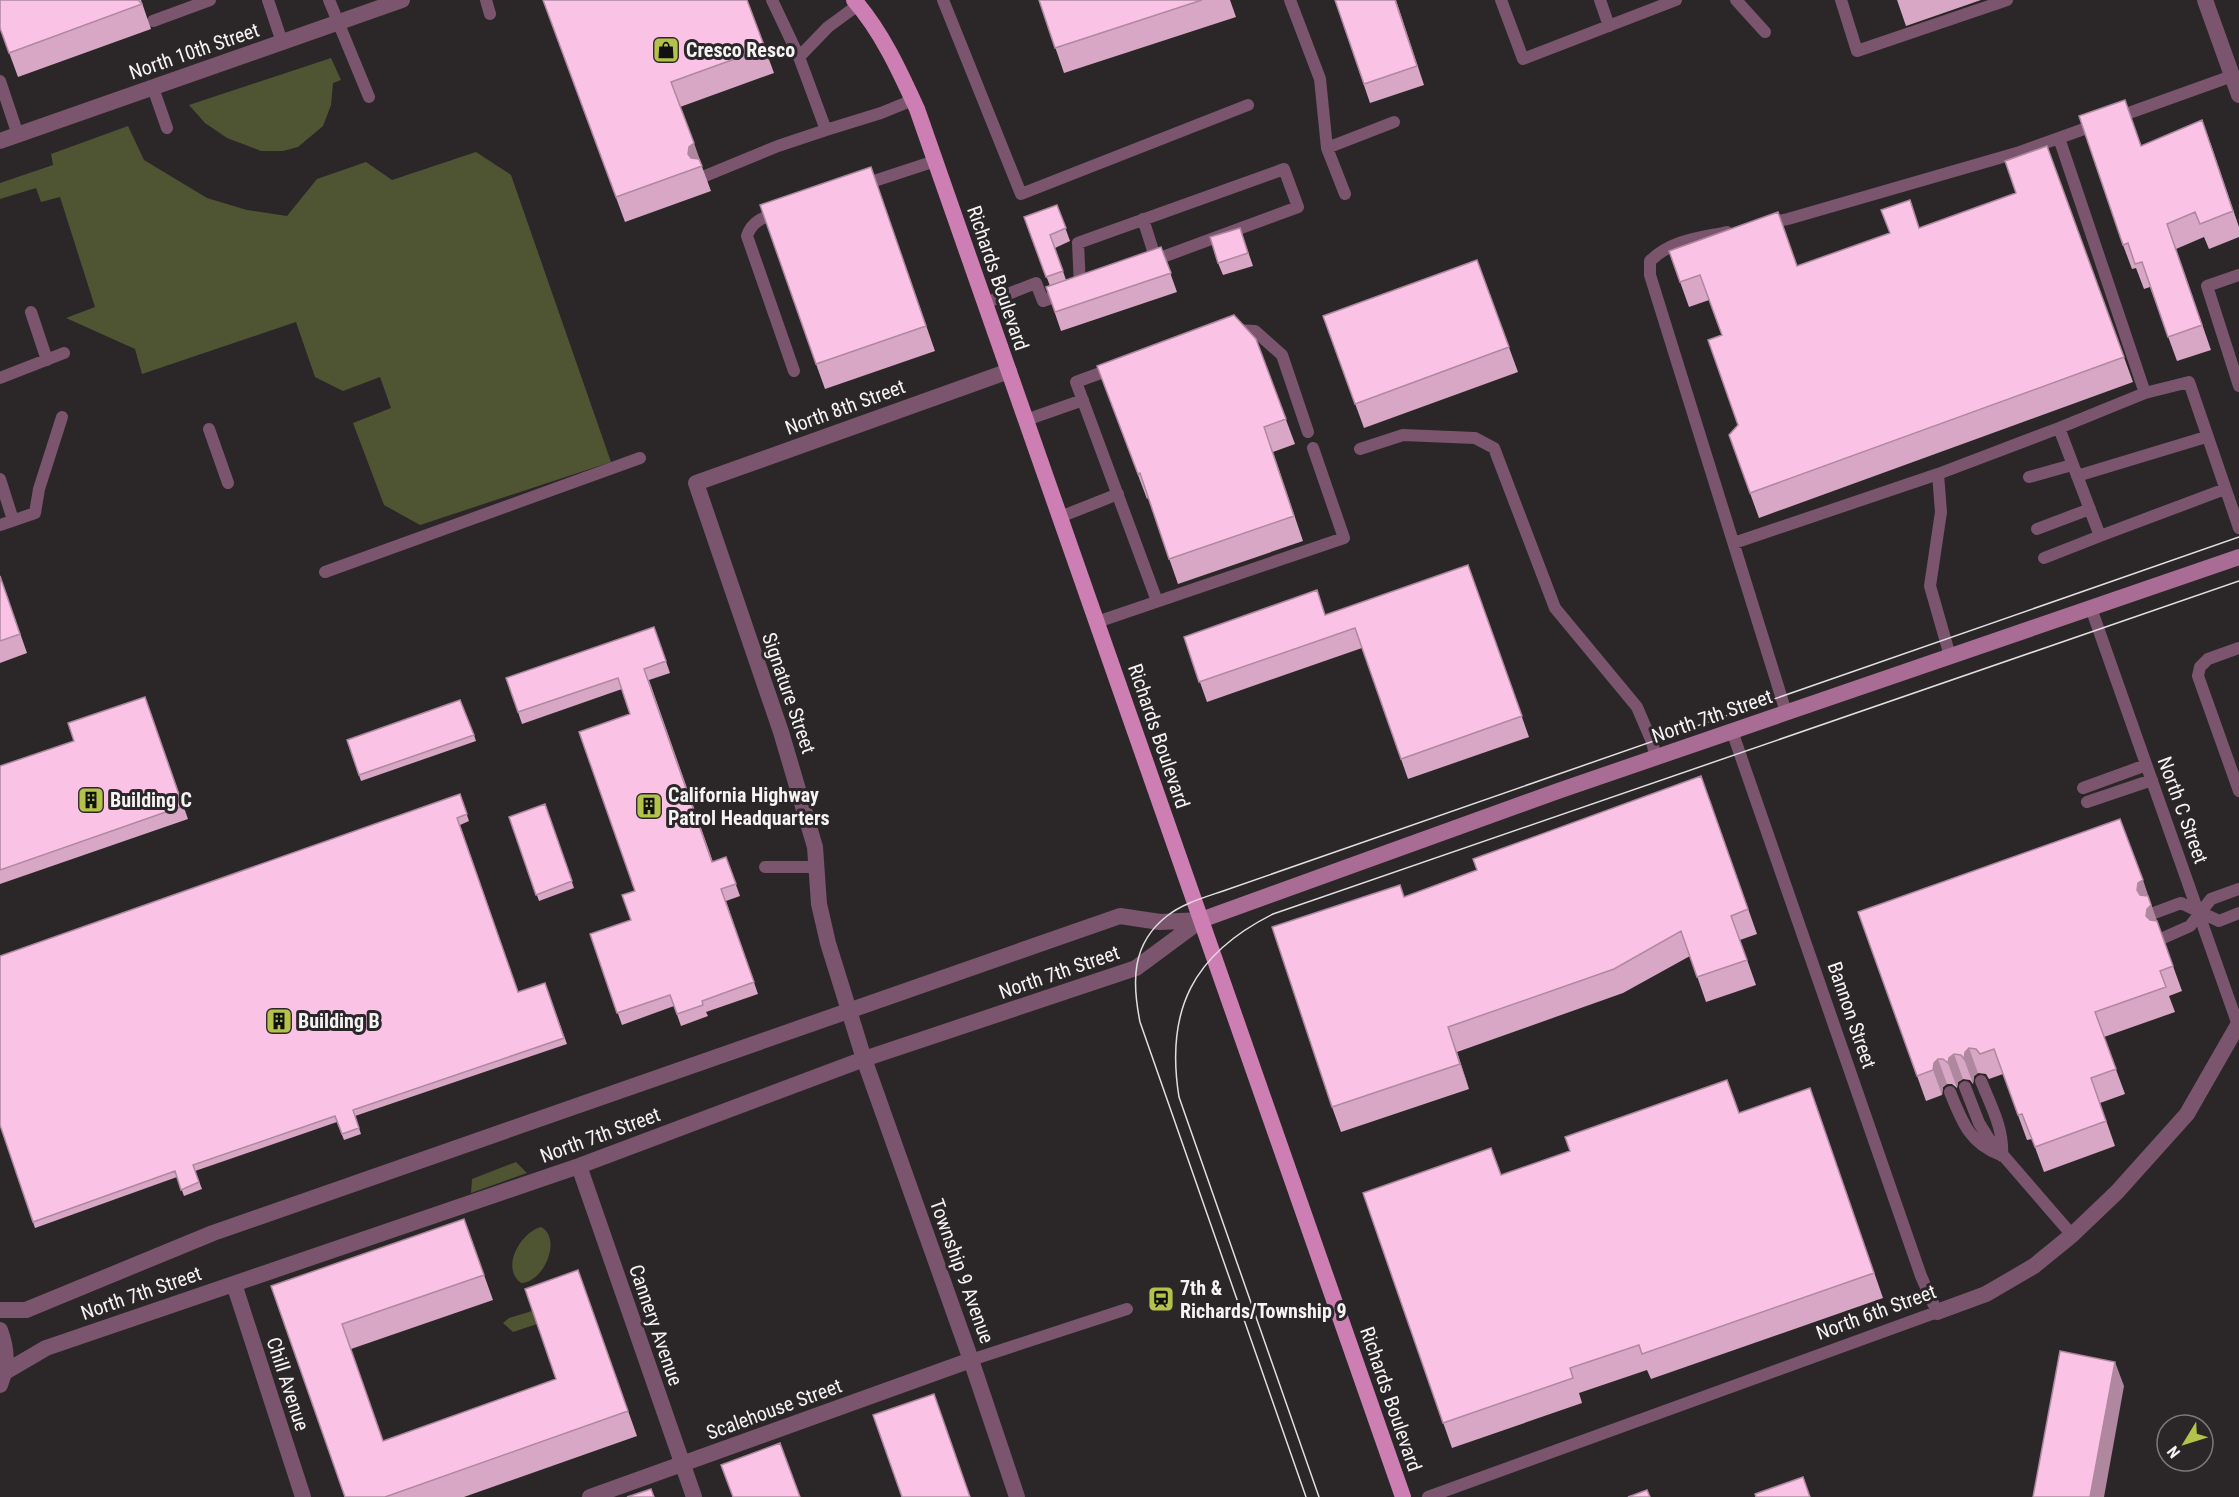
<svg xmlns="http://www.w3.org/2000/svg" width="2239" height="1497" font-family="'Roboto Condensed',sans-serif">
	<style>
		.green { fill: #4f5432 }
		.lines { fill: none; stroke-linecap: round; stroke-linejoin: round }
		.service { stroke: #7b546d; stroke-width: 12 }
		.minor { stroke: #7b546d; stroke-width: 16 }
		.tertiary { stroke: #7b546d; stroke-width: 16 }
		.secondary { stroke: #a96c94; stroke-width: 16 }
		.primary { stroke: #cd7eb2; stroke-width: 16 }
		.tram { stroke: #e1dee0; stroke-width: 1.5 }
		.wall { fill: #d7a7c5 }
		.shaded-wall { fill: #af88a0 }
		.building { fill: #fac2e5; stroke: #af88a0; stroke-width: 1.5 }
		.labels { text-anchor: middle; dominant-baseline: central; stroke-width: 6; stroke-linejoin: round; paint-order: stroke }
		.poi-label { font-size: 20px; font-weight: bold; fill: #f6f3f5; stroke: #2b2729; text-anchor: start }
		.street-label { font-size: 20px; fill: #f6f3f5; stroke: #2b2729 }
	</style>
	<rect width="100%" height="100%" fill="#2b2729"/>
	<!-- green -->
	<path class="green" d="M331 58 341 80 333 83 331 105 323 126 298 147 283 151H261L227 138 205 123 189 105Z
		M128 126 144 160 207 198 247 210 287 216 317 179 366 162 392 180 476 152 511 175 611 462 420 525 384 505 353 423 391 408 380 377 343 391 315 377 296 322 142 374 135 349 66 318 95 307 60 197 41 202 36 188 0 199V183L53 165 51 154Z
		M516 1162 527 1173 471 1193 472 1179Z
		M541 1227C563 1239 543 1283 521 1283 500 1268 521 1232 541 1227Z
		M532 1311 537 1324 513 1332 503 1323 509 1318Z"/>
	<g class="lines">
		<!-- service -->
		<path class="service" d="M268 0 282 42
			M329 0 369 97
			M486 0 490 14
			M772 0 799 57 828 27 858 5
			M943 0 1021 194 1248 105
			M1290 0 1320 79 1327 148 1345 194
			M1501 0 1523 59 1676 0
			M1600 0 1609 26
			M1736 0 1765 32
			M1841 0 1857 51 2007 0
			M153 21 210 0
			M799 57 826 130 881 113 913 100
			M0 81 18 135
			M153 88 167 128
			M2115 118 2232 76
			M2059 138 2145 393
			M1327 148 1394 122
			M705 176 778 146 826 130
			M862 185 935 161
			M780 212C765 217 752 220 747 236L794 371
			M1143 219 1156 260
			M1765 224 1788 219 2020 152 2098 124
			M1727 232C1699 238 1671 240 1650 261V275L1786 712
			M2239 275 2207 286 2239 386
			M1080 287 1078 243 1284 169 1298 207 1149 262
			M985 303 1036 283 1043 301 1065 293
			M31 312 47 360
			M1232 330 1255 331 1282 355 1308 432
			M1114 368 1076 382 1157 601
			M0 378 64 353
			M1026 420 1083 400
			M2059 428 2100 536 2225 489
			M209 429 228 483
			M1360 449 1403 435 1475 438 1494 448 1555 608 1637 707 1652 742 1656 758
			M1938 474 2059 428 2145 393 2189 382 2239 528
			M2077 476 2206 437
			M2029 477 2072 465
			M0 479 13 520
			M1060 517 1118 494
			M0 525 35 513 39 489 62 417
			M2037 529 2090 509
			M1734 543 1938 474 1941 512 1930 586 1950 656
			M2044 558 2100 536
			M325 572 640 458
			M2091 608 2238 1025
			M1097 622 1344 538 1313 448
			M2239 648 2208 659 2200 667 2198 676 2239 791
			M2083 788 2146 765
			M2087 802 2152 780
			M765 867H816
			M2154 913 2181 903 2219 921 2239 913
			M2163 938 2190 926 2211 899 2239 889
			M1981 1081C1991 1106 2004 1129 2002 1156
			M1965 1087 1979 1123 1989 1139 2072 1235
			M1950 1092C1962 1122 1970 1144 2001 1155
			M971 1360 1127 1309
			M1428 1497 1937 1312 1921 1276 1732 731"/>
		<!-- minor -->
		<path class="minor" d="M0 141 402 0
			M1009 371 696 483 781 732 815 847 819 904 828 943 864 1059 971 1360 1017 1497
			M579 1166 694 1497
			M234 1284 303 1497
			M0 1310H26L213 1233 1120 916 1160 922 1201 920
			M1937 1312 1986 1294 2034 1266 2072 1235 2117 1192 2187 1114 2238 1025
			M0 1330C7 1349 8 1365 0 1385
			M5 1372 46 1348 579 1166 864 1059 1136 968 1201 920
			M590 1497 971 1360"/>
		<!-- tertiary -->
		<path class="tertiary" d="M2205 0 2239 95"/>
		<!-- secondary -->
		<path class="secondary" d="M1201 920 1558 791 2239 557"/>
		<!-- primary -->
		<path class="primary" d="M854 0C882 32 900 72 917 109L1403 1497"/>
		<!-- tram -->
		<path class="tram" d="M1306 1497 1140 1022C1132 982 1131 944 1167 916 1183 903 1206 897 1226 890L2239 537
			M1319 1497 1179 1097C1165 1010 1193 954 1273 914L2239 581"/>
	</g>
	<!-- wall -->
	<path class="wall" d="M0 0H141L151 29 18 77 0 28Z
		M543 0H747L774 73 680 107 711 191 625 222Z
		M1039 0H1230L1236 17 1064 73Z
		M1335 0H1396L1424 85 1370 103Z
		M1897 0H1981L1906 26Z
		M2211 145 2239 227V237L2209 249 2204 237 2176 249 2211 350 2177 361 2150 287 2144 289 2136 268 2132 269 2123 245 2141 146Z
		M2047 146 2133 382 1759 518 1729 435 1738 425 1722 335 1709 300 1689 307 1669 251 1797 266 1920 228 2016 193Z
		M871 167 935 351 825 389 816 364Z
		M1057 205 1070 241 1055 248 1066 280 1161 247 1177 292 1061 331 1046 287 1050 286 1024 217Z
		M1240 228 1253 266 1223 275 1218 263Z
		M1477 260 1518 372 1364 428 1323 316Z
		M1256 339 1295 444 1273 452 1303 541 1178 584 1148 498 1147 499 1097 366Z
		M1468 565 1529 737 1408 779 1362 648 1207 702 1184 637 1326 615Z
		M0 576 27 653 0 663Z
		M654 627 670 673 649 680 713 862 726 857 740 896 726 901 758 994 706 1012 708 1016 681 1026 674 1006 622 1025 590 934 631 920 635 891 630 714 622 689 522 724 518 712Z
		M145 697 188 819 0 884V766L74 741Z
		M474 735 476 741 361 781 347 740Z
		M1701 776 1757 934 1740 940 1756 985 1706 1002 1690 956 1623 993 1457 1052 1469 1089 1341 1132 1332 1107 1404 897 1477 870Z
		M460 794 469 821 460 825 518 992 545 983 567 1044 355 1116 361 1134 344 1140 337 1122 195 1171 202 1189 184 1196 177 1177 35 1228 0 1125Z
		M545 804 574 888 539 901 509 817Z
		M2120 819 2182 991 2169 996 2175 1012 2104 1037 2125 1094 2100 1103 2115 1146 2044 1172 2032 1139 2027 1140 2003 1074 1989 1079 1986 1074 1978 1073 1974 1076 1973 1084 1970 1080 1963 1079 1958 1082 1957 1088 1952 1084H1947L1943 1087 1942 1095 1926 1101 1858 912Z
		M1810 1088 1883 1298 1651 1379 1647 1370 1579 1393 1582 1403 1452 1448 1363 1193 1501 1175 1739 1113Z
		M464 1219 493 1300 351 1349 383 1441 556 1379 578 1270 637 1436 464 1497H345L271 1286Z"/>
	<!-- shaded-wall -->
	<path class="shaded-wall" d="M2202 120 2211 145 2239 228 2233 211Z
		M694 143 702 166 694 169 688 154 689 147Z
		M2143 880 2160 930 2155 941 2137 890 2138 883Z
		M1448 1027 1457 1052 1469 1089 1460 1064Z
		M1969 1048 1978 1073 1974 1076 1973 1084 1964 1059 1965 1052Z
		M1954 1054 1963 1079 1958 1082 1957 1088 1948 1063 1949 1058Z
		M1938 1059 1947 1084 1943 1087 1942 1095 1933 1070 1934 1063Z
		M2115 1362 2124 1386 2104 1497H2090Z"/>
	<!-- building -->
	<path class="building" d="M0 0H138L142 4 9 53 0 28Z
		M543 0H747L765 48 671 82 694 143 689 147 688 154 691 158 699 159 702 166 616 197Z
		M1039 0H1202L1055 48Z
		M1335 0H1395L1417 66 1364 84Z
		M2125 100 2141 146 2202 120 2233 211 2200 224 2195 212 2167 224 2202 325 2168 337 2142 262 2135 264 2128 243 2123 245 2079 116Z
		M2047 146 2124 357 1750 493 1729 435 1738 425 1708 340 1722 335 1700 275 1680 282 1669 251 1778 212 1797 266 1890 233 1881 210 1910 200 1919 228 2016 193 2005 161Z
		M871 167 926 326 816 364 760 205Z
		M1057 205 1066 228 1050 235 1063 271 1046 277 1024 217Z
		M1240 228 1248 253 1218 263 1210 237Z
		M1161 247 1171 273 1055 312 1046 287Z
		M1477 260 1509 347 1355 404 1323 316Z
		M1234 315 1256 339 1286 419 1264 427 1294 516 1169 559 1140 473 1138 474 1097 366Z
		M1468 565 1522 716 1401 759 1355 628 1199 682 1184 637 1317 590 1325 615Z
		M0 576 20 634 0 641Z
		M654 627 666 661 644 669 712 862 726 857 736 884 721 889 754 982 702 1001 703 1005 677 1014 670 995 617 1013 590 934 631 920 622 895 635 891 579 732 630 714 618 678 518 712 506 678Z
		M145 697 183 806 0 870V766L74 741 68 723Z
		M460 700 474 735 359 775 347 740Z
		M1701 776 1748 909 1731 916 1747 960 1697 977 1681 931 1614 969 1448 1027 1460 1064 1332 1107 1272 927 1400 885 1404 897 1477 870 1473 859Z
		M460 794 467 814 457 818 518 992 545 983 564 1038 353 1110 359 1128 342 1134 335 1116 193 1165 199 1182 181 1190 175 1171 33 1222 0 1125V956Z
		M545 804 572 881 536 895 509 817Z
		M2120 819 2143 880 2138 883 2137 890 2140 895 2148 896 2151 905 2147 909 2146 916 2150 920 2157 921 2173 966 2160 971 2166 987 2095 1012 2116 1069 2091 1078 2106 1121 2035 1147 2022 1114 2018 1115 1994 1049 1980 1054 1976 1049 1969 1048 1965 1052 1964 1059 1961 1055 1954 1054 1949 1058 1948 1063 1943 1059H1938L1934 1063 1933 1070 1917 1076 1858 912Z
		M1727 1080 1739 1113 1810 1088 1874 1273 1642 1354 1639 1345 1570 1368 1573 1378 1443 1423 1363 1193 1491 1148 1501 1175 1570 1151 1565 1137Z
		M464 1219 484 1275 342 1324 383 1441 556 1379 525 1289 578 1270 628 1411 385 1497H345L271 1286Z
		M2060 1351 2115 1362 2090 1497H2033Z
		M934 1394 970 1497H902L873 1415Z
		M780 1443 800 1497H733L721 1465Z
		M1803 1477 1810 1497H1756L1755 1494Z
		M651 1489 654 1497H627Z
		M1647 1490 1650 1497H1628Z"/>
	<!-- icons -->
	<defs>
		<symbol id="shop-square" viewBox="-11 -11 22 22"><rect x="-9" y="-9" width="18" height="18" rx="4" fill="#b5c249" stroke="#2b2729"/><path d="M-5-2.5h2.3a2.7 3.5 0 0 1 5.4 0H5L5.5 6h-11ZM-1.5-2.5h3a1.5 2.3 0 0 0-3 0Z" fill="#111"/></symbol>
		<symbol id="building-square" viewBox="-11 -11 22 22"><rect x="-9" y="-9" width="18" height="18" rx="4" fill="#b5c249" stroke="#2b2729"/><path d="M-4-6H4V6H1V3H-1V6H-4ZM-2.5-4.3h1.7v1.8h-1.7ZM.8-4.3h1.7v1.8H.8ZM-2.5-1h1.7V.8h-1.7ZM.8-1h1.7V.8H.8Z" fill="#111"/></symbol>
		<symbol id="station-square" viewBox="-11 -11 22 22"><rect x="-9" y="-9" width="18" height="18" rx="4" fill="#b5c249" stroke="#2b2729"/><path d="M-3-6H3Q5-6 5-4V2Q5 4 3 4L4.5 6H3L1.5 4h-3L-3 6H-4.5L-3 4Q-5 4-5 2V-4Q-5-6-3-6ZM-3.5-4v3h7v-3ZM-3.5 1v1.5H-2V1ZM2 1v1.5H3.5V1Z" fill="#111"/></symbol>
	</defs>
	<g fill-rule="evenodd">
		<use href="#shop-square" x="651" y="35" width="30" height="30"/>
		<use href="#building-square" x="76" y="785" width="30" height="30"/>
		<use href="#building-square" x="634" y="791" width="30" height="30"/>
		<use href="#building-square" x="264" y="1006" width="30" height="30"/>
		<use href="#station-square" x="1146" y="1284" width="30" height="30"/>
	</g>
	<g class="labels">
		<!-- poi labels -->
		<g class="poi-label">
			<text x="686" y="50">Cresco Resco</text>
			<text x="668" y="795">California Highway<tspan x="668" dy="23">Patrol Headquarters</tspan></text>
			<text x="110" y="800">Building C</text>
			<text x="298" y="1021">Building B</text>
			<text x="1180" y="1288">7th &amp;<tspan x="1180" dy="23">Richards/Township 9</tspan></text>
		</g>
		<!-- street labels -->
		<g class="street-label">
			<text transform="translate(194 51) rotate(-19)">North 10th Street</text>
			<text transform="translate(998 278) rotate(71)">Richards Boulevard</text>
			<text transform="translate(845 407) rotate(-20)">North 8th Street</text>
			<text transform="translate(789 693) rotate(71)">Signature Street</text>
			<text transform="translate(1712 716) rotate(-19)">North 7th Street</text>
			<text transform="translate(1159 736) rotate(71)">Richards Boulevard</text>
			<text transform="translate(2183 810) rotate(70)">North C Street</text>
			<text transform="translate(1059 972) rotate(-19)">North 7th Street</text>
			<text transform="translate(1852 1015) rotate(71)">Bannon Street</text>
			<text transform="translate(600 1135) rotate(-20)">North 7th Street</text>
			<text transform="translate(962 1271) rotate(70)">Township 9 Avenue</text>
			<text transform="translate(141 1293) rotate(-19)">North 7th Street</text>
			<text transform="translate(1876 1312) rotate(-20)">North 6th Street</text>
			<text transform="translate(656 1325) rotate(71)">Cannery Avenue</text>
			<text transform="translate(288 1384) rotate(72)">Chill Avenue</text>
			<text transform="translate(1391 1399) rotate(71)">Richards Boulevard</text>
			<text transform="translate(774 1409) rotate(-20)">Scalehouse Street</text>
		</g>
	</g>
	<!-- north arrow -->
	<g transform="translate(2185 1443) rotate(232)"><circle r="28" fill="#2b2729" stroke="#7c797b" stroke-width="1.5"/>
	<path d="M0-4.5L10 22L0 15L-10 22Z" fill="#b5c249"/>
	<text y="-9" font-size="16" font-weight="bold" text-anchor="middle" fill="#f6f3f5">N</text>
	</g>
</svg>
